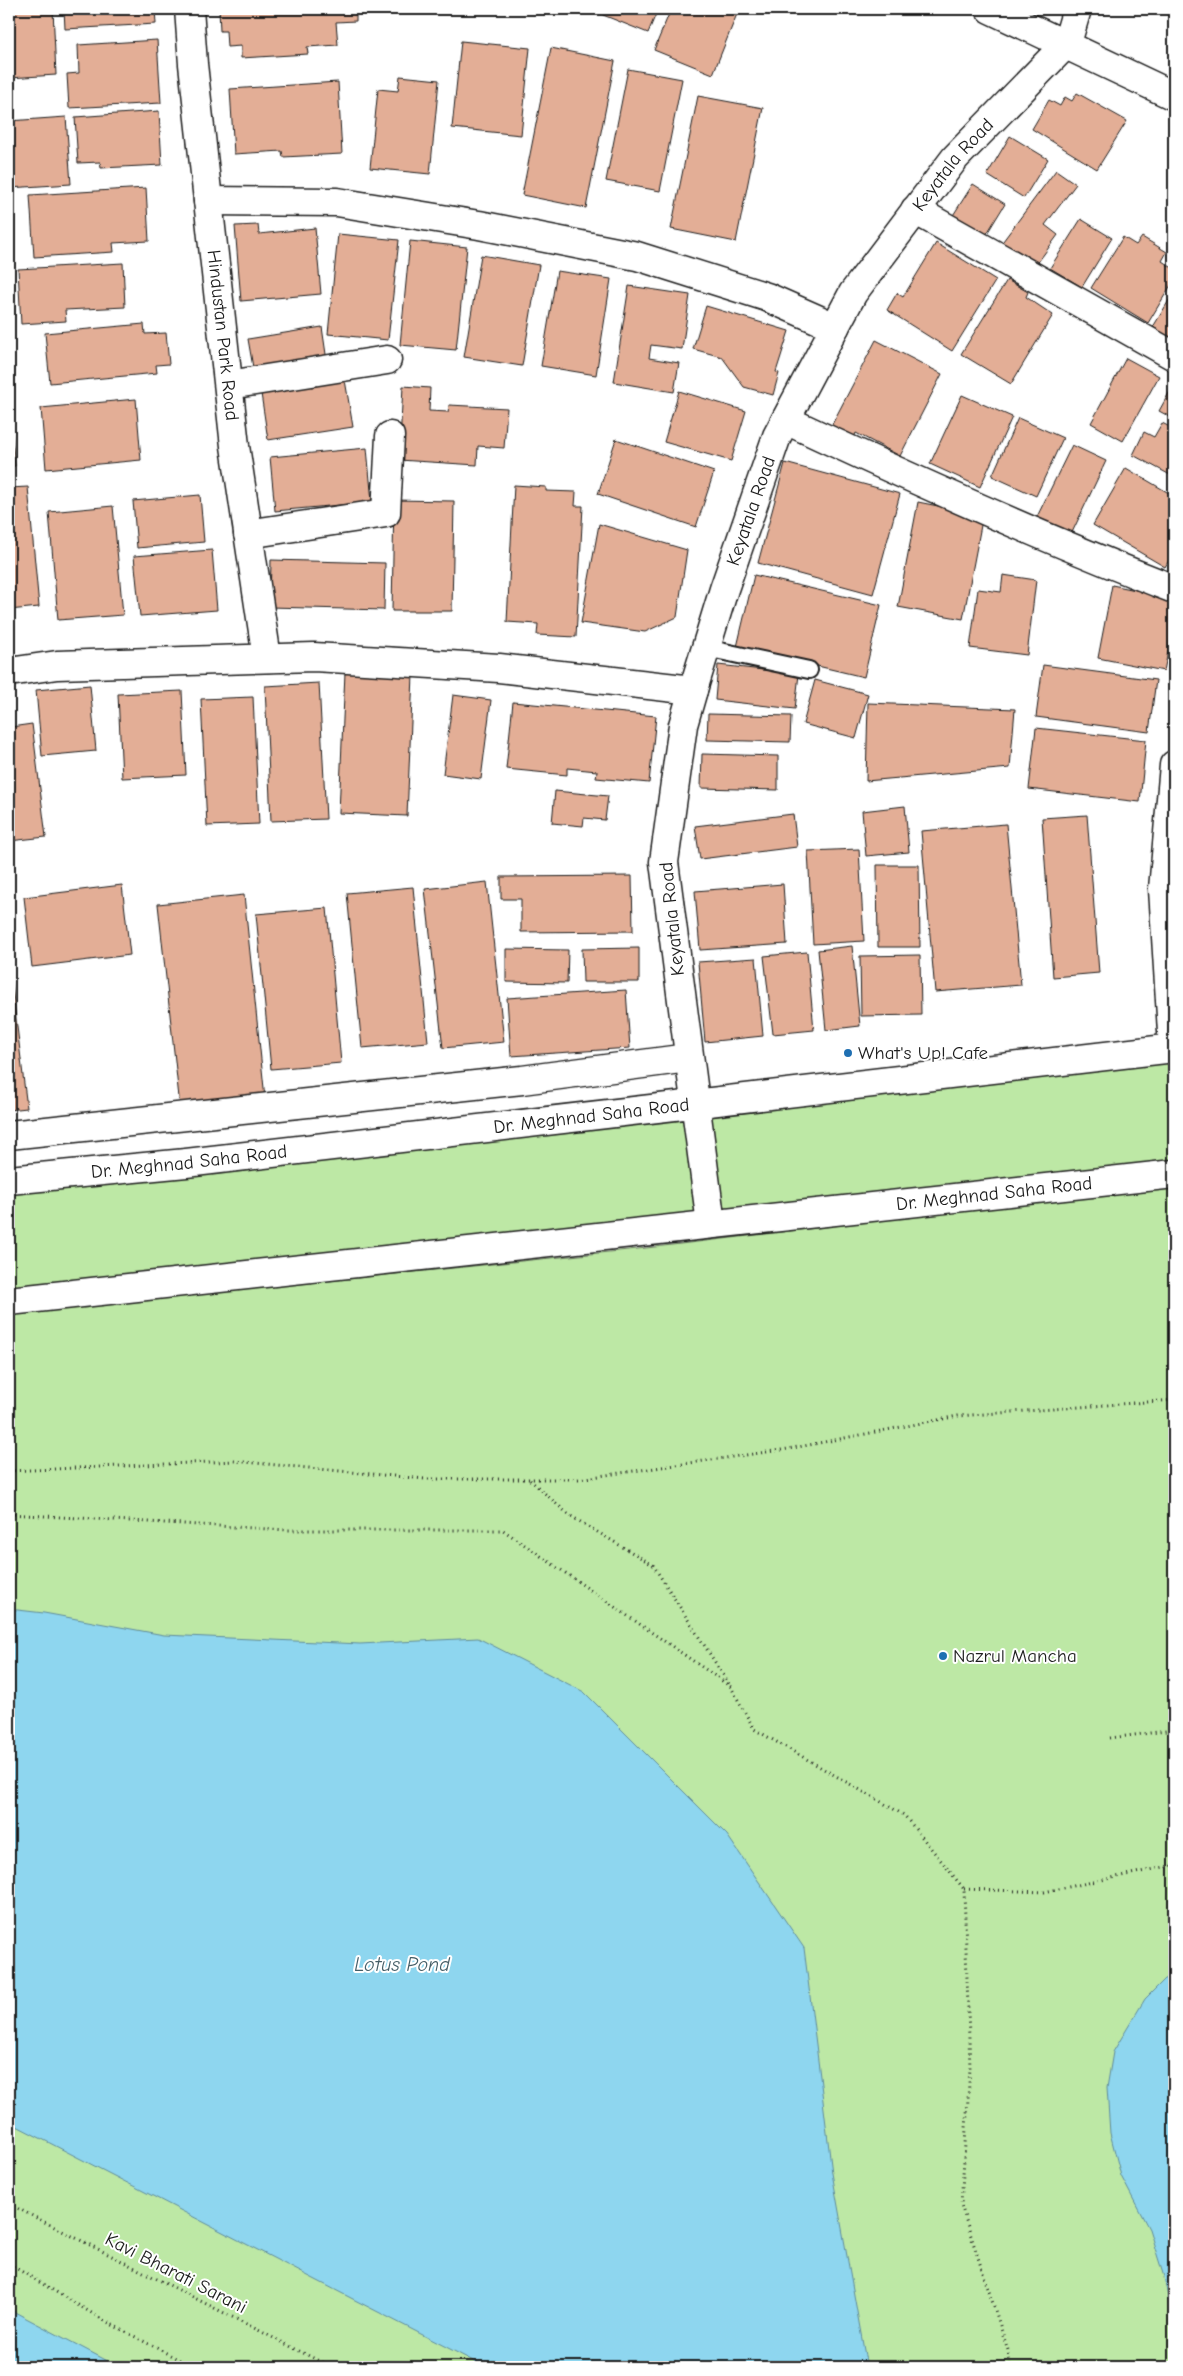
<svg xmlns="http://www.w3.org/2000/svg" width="1183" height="2376" font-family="'Comic Neue',sans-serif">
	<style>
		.green { fill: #bde8a5; stroke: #6c8260 }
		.water { fill: #8ed6ef; stroke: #608c9b }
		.building { fill: #e3ae96; stroke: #1c1c1c }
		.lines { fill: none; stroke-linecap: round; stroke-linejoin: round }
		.service-casing { stroke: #1c1c1c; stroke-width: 20 }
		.minor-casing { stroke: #1c1c1c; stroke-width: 31 }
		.tertiary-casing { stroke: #1c1c1c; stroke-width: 31 }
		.path { stroke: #1c1c1c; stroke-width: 3; stroke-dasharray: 1 4; stroke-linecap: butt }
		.service { stroke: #fff; stroke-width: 16 }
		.minor { stroke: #fff; stroke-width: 28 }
		.tertiary { stroke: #fff; stroke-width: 28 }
		.poi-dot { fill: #1f6fb2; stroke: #fff; stroke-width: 2 }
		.labels { text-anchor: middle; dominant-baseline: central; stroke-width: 4; stroke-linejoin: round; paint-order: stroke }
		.street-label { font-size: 19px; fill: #1c1c1c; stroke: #fff }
		.poi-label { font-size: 19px; fill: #1c1c1c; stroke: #fff; text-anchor: start }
		.water-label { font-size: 20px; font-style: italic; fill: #445d66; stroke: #fff }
	</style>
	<rect width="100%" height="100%" fill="#fff"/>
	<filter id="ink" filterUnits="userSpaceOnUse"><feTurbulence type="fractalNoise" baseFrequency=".02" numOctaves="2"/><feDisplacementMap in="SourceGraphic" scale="10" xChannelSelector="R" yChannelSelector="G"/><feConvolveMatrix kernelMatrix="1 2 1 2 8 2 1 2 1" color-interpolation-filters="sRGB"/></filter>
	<g filter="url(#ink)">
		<!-- green -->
		<path class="green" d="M1174 1058V1173L9 1290V1191Z
			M1174 1186V2367H9V1314L638 1249Z"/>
		<!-- water -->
		<path class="water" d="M9 1609 44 1613 164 1635 360 1644 478 1638 584 1692 727 1835 804 1948 832 2173 867 2367H485L9 2122Z
			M1174 1977V2328L1164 2277 1149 2229 1121 2176 1110 2133 1107 2088 1113 2052 1145 1999 1165 1979Z
			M9 2309 119 2367H9Z"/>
		<!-- building -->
		<path class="building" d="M9 9H53L56 75 9 78Z
			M64 9H155L156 24 65 29Z
			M219 9H356V21L336 22 338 45 307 47 308 54 241 58V46L227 47 226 31H220Z
			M594 9H658L648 33 593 11Z
			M671 9H739L713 74 654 50Z
			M157 40 161 103 69 108 67 74 79 73 78 45Z
			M461 41 530 48 521 135 452 128Z
			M551 48 615 61 586 208 522 195Z
			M628 69 682 79 660 191 606 181Z
			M400 76 439 80 430 174 370 168 378 89 398 91Z
			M338 82 342 154 283 157 282 151 234 154 230 89Z
			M1077 93 1127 121 1097 169 1032 129 1049 100 1060 106 1065 97 1072 101Z
			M698 96 763 108 736 242 671 229Z
			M159 111 162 165 101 168 100 162 78 163 75 117Z
			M66 117 71 184 9 188V121Z
			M1010 136 1048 159 1024 198 987 175Z
			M1056 170 1076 184 1045 225 1058 235 1033 269 1000 245Z
			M973 184 1005 204 983 240 950 220Z
			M146 188 149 241 113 243 114 252 34 257 30 195Z
			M1081 219 1112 238 1082 287 1050 268Z
			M258 225 259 234 315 228 321 294 241 301 235 226Z
			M338 234 399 240 388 340 328 334Z
			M1123 237 1136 245 1142 237 1167 252 1162 261 1174 269V280L1148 323 1091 288Z
			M410 241 467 247 456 350 400 345Z
			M936 243 996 280 952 351 887 310 897 293 903 297Z
			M481 255 539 265 522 366 464 357Z
			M123 263 125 307 65 310 66 321 21 324 18 269Z
			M557 271 611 279 596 375 541 366Z
			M1007 280 1028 292 1026 297 1053 315 1011 384 961 354Z
			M629 286 690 295 682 349 651 345 649 358 679 363 674 392 614 382Z
			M1174 292V340L1153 327Z
			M706 306 789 331 776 372 779 373 773 395 744 387 722 357 693 349Z
			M144 324 145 334 166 333 169 364 156 365 157 373 50 383 45 333Z
			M322 327 327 361 254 373 248 339Z
			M876 340 942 374 900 456 856 433 851 444 828 432Z
			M1126 358 1159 376 1123 441 1091 423Z
			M344 374 353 427 268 440 260 387Z
			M1174 384V419L1159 411Z
			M403 386 430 388 429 411 448 412 449 405 507 408 504 448 478 446 477 465 399 460Z
			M679 391 746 411 731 461 664 442Z
			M962 395 1012 417 980 487 930 464Z
			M136 399 141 460 46 469 41 408Z
			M9 411 15 466 9 467Z
			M1018 418 1063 438 1036 496 992 476Z
			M1162 423 1174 429V477L1133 455 1144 432 1154 437Z
			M616 439 714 472 696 527 598 494Z
			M1072 445 1106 461 1068 541 1033 525Z
			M367 448 372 502 275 511 270 457Z
			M785 463 900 494 873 594 758 563Z
			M1126 468 1174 496V552L1165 567 1093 525Z
			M514 485 546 487V491L576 492 575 506H583L576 637 537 635 538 624 507 622Z
			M28 487 39 607 9 610V488Z
			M200 495 204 542 137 548 133 501Z
			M394 500 454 501 452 611H392Z
			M918 502 983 515 963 619 898 607Z
			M113 506 123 615 58 620 49 512Z
			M599 524 687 550 677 617 645 632 581 623Z
			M212 550 217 610 140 616 134 556Z
			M271 560 385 563 384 610 270 607Z
			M754 575 881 605 864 677 737 647Z
			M1003 575 1036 580 1027 655 970 648 978 589 1001 592Z
			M1112 585 1174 598V622L1164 671 1098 658Z
			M718 665 799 674 795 709 715 700Z
			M1043 665 1156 680 1149 732 1036 717Z
			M345 672 413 675 407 816 339 813Z
			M815 680 868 694 856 738 803 724Z
			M319 683 326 819 271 821 265 686Z
			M90 685 96 751 42 756 36 690Z
			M182 691 186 775 122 778 118 694Z
			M453 695 491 700 481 779 443 774Z
			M253 697 259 824 207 826 201 699Z
			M513 702 656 716 649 783 596 778 597 771 567 768V775L506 769Z
			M868 703 1015 709 1010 768 866 781Z
			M9 707 11 727 32 724 46 837 9 841Z
			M708 714 791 716 790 742 707 740Z
			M1036 728 1146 740 1140 802 1029 789Z
			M702 754 778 756V790L701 788Z
			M555 791 608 796 605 820 584 818 583 826 552 823Z
			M905 806 909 852 866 856 862 811Z
			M793 814 797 847 700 859 695 826Z
			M1087 815 1099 973 1053 977 1042 818Z
			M1006 824 1021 985 935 992 921 831Z
			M859 849 864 941 813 944 808 851Z
			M877 865H919L920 947H878Z
			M632 876 633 931 521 932V899H501V877Z
			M487 882 504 1042 443 1048 425 889Z
			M783 884 787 944 700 950 695 891Z
			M122 885 130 955 32 967 24 897Z
			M413 887 428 1042 362 1048 347 893Z
			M244 895 265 1098 180 1107 158 904Z
			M327 908 341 1063 271 1069 256 914Z
			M852 946 860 1026 826 1030 818 950Z
			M639 948V982H583L582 949Z
			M506 949 568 950 567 983 506 982Z
			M807 952 814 1030 773 1034 764 956Z
			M920 955 921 1015 861 1016 860 956Z
			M756 958 763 1036 705 1042 698 962Z
			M9 978H11L27 1108 9 1110Z
			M626 990 630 1048 511 1056 507 998Z"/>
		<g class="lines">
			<defs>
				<path id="service" d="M706 648 809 670"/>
				<g id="minor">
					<path id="s1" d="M189 9 193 64 235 446 267 658"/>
					<path d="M990 9 1174 96"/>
					<path d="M208 201 337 202 479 225 637 256 767 297 835 327"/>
					<path d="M915 210 1174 356"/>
					<path d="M229 385 387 360"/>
					<path d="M786 420C914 480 1042 538 1174 589"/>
					<path d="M248 534 386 513 390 436"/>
					<path d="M9 672 57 665 314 657 499 668 693 690"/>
					<path d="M1173 1048 1163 889 1174 765"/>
					<path d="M9 1135 522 1080 688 1058"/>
					<path id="s2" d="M711 1224 664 862 683 725 693 690 724 589 777 436 853 293 955 158 1067 43 1077 9"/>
				</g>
				<g id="tertiary">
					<path id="s3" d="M9 1180 186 1163 1174 1048"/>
					<path id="s4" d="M9 1301 1174 1174"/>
				</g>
			</defs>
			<!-- service casing -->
			<use href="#service" class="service-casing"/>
			<!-- minor casing -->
			<use href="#minor" class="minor-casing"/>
			<!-- tertiary casing -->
			<use href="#tertiary" class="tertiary-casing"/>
			<!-- path -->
			<path class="path" d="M9 1471 234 1461 425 1479H578L788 1449 958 1416 1174 1400
				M530 1480 569 1515 653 1565 729 1684
				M9 1514 287 1530H503L731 1687 754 1729 904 1815 964 1889 970 2068 961 2205 1008 2350 1010 2367
				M1110 1738 1174 1730
				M964 1889 1044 1892 1174 1865
				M9 2204 331 2367
				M9 2264 105 2321 193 2367"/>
			<!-- service -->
			<use href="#service" class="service"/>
			<!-- minor -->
			<use href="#minor" class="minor"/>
			<!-- tertiary -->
			<use href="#tertiary" class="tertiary"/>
		</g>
	</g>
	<!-- markers -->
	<g class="poi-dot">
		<circle cx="848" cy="1053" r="5"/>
		<circle cx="943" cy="1656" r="5"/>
	</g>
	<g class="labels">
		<!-- street labels -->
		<g class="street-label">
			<text stroke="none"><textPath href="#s2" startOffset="1132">Keyatala Road</textPath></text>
			<text stroke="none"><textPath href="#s1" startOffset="328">Hindustan Park Road</textPath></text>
			<text stroke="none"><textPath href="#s2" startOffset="728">Keyatala Road</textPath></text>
			<text transform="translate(672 919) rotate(-96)">Keyatala Road</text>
			<text stroke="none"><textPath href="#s3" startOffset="586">Dr. Meghnad Saha Road</textPath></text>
			<text stroke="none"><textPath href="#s3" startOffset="181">Dr. Meghnad Saha Road</textPath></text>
			<text stroke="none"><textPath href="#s4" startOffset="991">Dr. Meghnad Saha Road</textPath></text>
			<text transform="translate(176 2273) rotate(27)">Kavi Bharati Sarani</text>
		</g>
		<!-- poi labels -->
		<g class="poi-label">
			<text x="858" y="1053">What's Up! Cafe</text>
			<text x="953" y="1656">Nazrul Mancha</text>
		</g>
		<!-- water labels -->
		<g class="water-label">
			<text x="402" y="1964">Lotus Pond</text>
		</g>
	</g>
	<!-- margin -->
	<rect width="1183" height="2376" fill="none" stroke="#fff" stroke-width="30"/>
	<rect x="15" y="15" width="1153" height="2346" fill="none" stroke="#1c1c1c" stroke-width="2" filter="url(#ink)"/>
</svg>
